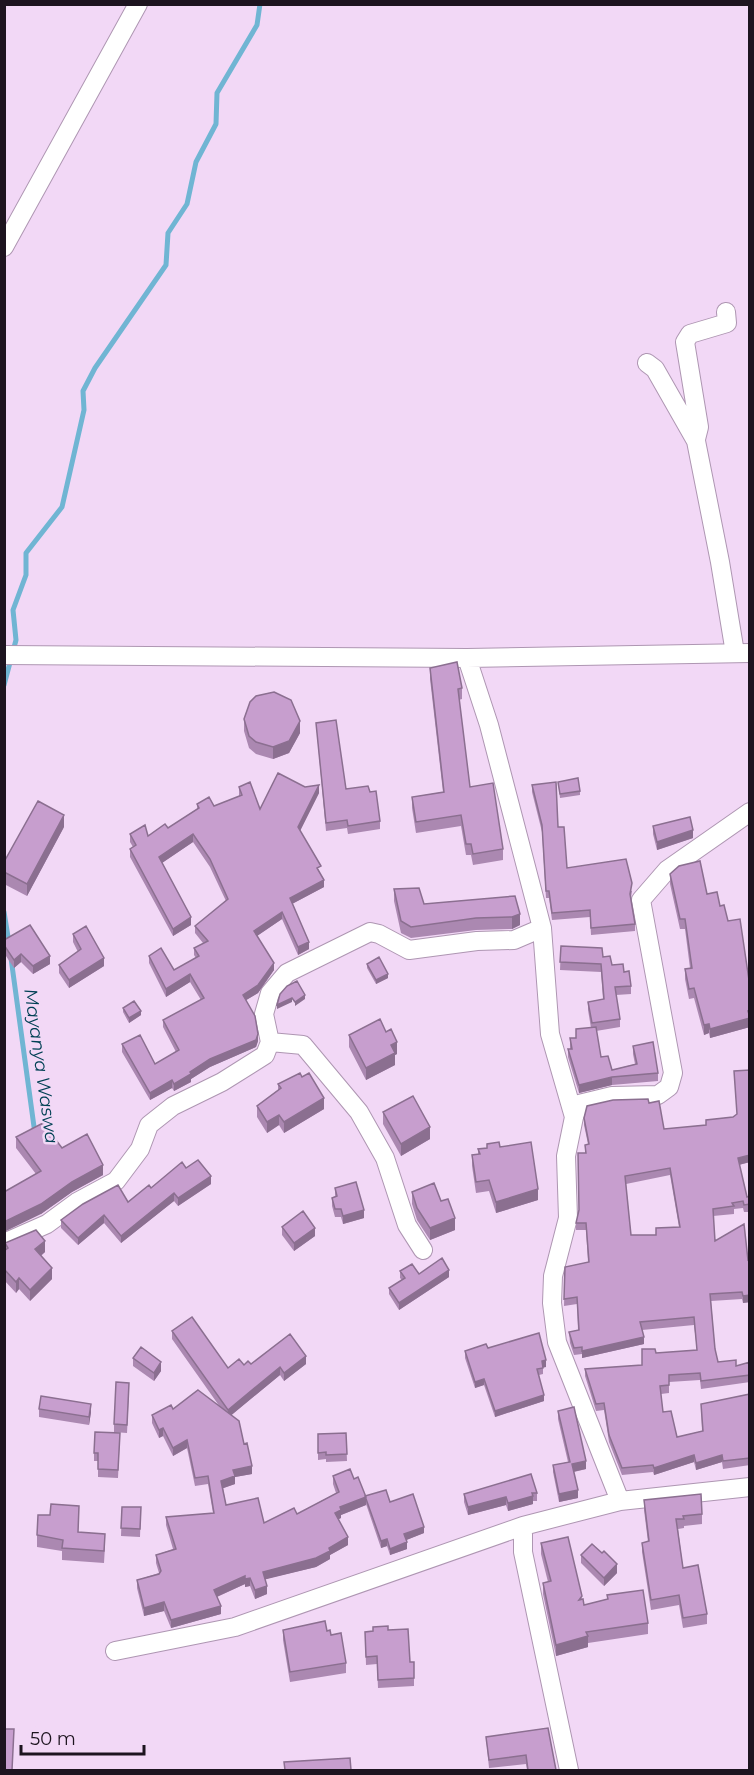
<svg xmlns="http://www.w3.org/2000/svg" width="754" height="1775" font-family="Montserrat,sans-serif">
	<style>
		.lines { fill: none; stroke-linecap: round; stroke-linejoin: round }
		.stream { stroke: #70b5d3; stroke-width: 5 }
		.minor-casing { stroke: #ae96b2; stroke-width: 20 }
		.minor { stroke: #fff; stroke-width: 18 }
		.wall { fill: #ab88b1; fill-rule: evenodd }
		.shaded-wall { fill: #8b6f90 }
		.building { fill: #c79ece; stroke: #8b6f90; stroke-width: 1.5; fill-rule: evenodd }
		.labels { text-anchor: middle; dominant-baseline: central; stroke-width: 5; stroke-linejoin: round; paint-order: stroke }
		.water-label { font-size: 18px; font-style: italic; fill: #004054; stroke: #f2d8f6 }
	</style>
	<rect width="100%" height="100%" fill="#f2d8f6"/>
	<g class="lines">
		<!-- stream -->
		<path class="stream" d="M4 685 16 640 13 610 26 575V553L62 507 84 410 83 391 95 368 166 265 168 233 187 204 196 162 216 124 217 93 257 25 260 4
			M4 912 9 943
			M11 958 35 1134"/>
		<defs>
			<path id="minor" d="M4 247 138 4
				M647 363 655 369 696 441 720 562 735 653
				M696 439 699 427 685 342 690 334 727 323 726 312
				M4 655 467 658 750 653
				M467 658 489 725 542 928 550 1034 574 1117 566 1156 568 1218 553 1276 552 1303 557 1342 620 1501
				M270 1042 303 1045 359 1112 385 1158 407 1225 423 1250
				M574 1117 579 1104 612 1096 658 1095 669 1087 673 1073 641 900 667 870 750 812
				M4 1243 47 1224 77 1202 116 1181 140 1149 149 1125 173 1106 222 1082 265 1055 270 1042 264 1014 270 993 287 973 370 932 379 934 409 950 477 941 514 940 542 928
				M523 1526V1552L569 1770
				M115 1651 235 1627 523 1526 620 1501 750 1487"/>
		</defs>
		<!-- minor casing -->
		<use href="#minor" class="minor-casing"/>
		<!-- minor -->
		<use href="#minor" class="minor"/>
	</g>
	<!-- wall -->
	<path class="wall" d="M430 668 462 688V699L459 700 470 787 503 849V860L473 865 471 855H466L461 826 416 833 412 808V797L443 792 430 679Z
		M244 719 300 733 289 753 273 759 256 754 249 748 244 731Z
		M316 723 346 789 370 792 380 821V829L348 834 347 828 326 831Z
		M558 782 580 791V795L560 798Z
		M532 785 558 827 567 868 632 891 631 898 635 924V931L591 935 590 917 552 920 549 898H546L542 832 532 792Z
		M239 787 260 809 305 787 319 793 300 831 320 873 324 887 292 904 309 949 298 955 282 919 257 936 274 970 258 993 246 1000 258 1041 256 1047 210 1067 191 1079V1082L174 1091 172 1088 150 1100 122 1052V1044L155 1064 176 1052 163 1027V1020L201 1000 190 982 166 997 149 963V956L174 970 196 958 194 955V948L203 943 195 933V926L226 901 210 867 193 842 162 863 191 925 173 936 130 857V849L133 847 130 842V834L148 836 168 828 197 809V804L214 806 239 796Z
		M653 826 693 838 657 850 653 834Z
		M64 827 27 896 4 884V862Z
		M670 874 707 894 720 906 728 921 750 987V1027L710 1038 709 1033 704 1035 694 998 689 999 685 979V969L690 968 685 929H680L670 884Z
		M394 889 424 904 515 896 520 925 512 929 476 930 411 938 401 933 394 901Z
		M73 934 104 966 69 988 59 973V965L78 952 73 942Z
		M4 940 50 964 33 974 21 962 14 968 4 953Z
		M561 946 603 957 612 965 624 972 631 986V994L616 995 620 1019V1027L596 1031 601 1057 612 1070 635 1064 633 1054V1046L658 1073V1081L612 1085 579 1093 568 1057V1049H570V1038H576L591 1028 588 1010V1002L603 999 601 972 560 970Z
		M367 964 388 978 376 984 367 968Z
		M123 1008 141 1015 129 1023 123 1012Z
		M386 1032 397 1054 395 1055V1065L366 1080 349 1047V1035Z
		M750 1070V1162L739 1165 747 1197 750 1196V1212H744L743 1208 734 1209V1214L713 1216 715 1241 748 1260 750 1259V1302L743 1303 742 1299 711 1301 715 1349 718 1362 736 1366 750 1362V1382L701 1389 700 1380 669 1382V1393L661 1394 663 1412 677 1437 702 1431 701 1404 750 1394V1465L723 1469 722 1462 696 1470 694 1462 654 1475 653 1472 622 1475 609 1442 604 1410 596 1411 585 1376V1369L642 1365 656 1353 697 1350 694 1325 642 1330 644 1344 582 1358V1354L574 1355 570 1343 569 1332 578 1330 577 1304 564 1306 565 1267 588 1262 586 1230H576V1223L579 1211 585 1153V1145L588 1144 584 1125V1118L649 1103 664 1129 706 1125V1120L733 1117 737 1114 734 1071ZM670 1175 679 1227 656 1235H631L626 1184Z
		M278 1084 324 1109 284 1133 279 1125 267 1133 257 1117V1106L278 1090Z
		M383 1112 430 1139 401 1156 383 1124Z
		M16 1137 62 1148 103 1175 72 1192 41 1214 36 1174 16 1148Z
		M487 1144 500 1147 538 1200 496 1213 489 1191 476 1193 472 1166V1155L478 1154V1149L487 1148Z
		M186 1168 211 1184 178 1206 174 1201 121 1243 104 1223 78 1245 61 1228V1220L128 1202Z
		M335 1188 364 1218 343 1224 341 1217H335L332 1206V1198L335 1197Z
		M412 1192 441 1201 455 1230 430 1240 417 1220 412 1204Z
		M282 1227 315 1236 294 1251 282 1235Z
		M5 1243 45 1252 41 1256 52 1279 30 1301 19 1289 16 1293 4 1280Z
		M400 1271 449 1277 399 1310 389 1294V1288L402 1280 400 1278Z
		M172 1331 228 1368 251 1364H306L284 1381 280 1375 231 1415 252 1474 235 1477V1484L223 1488 226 1505 264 1523 297 1514 336 1493 333 1484V1476L354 1479 366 1496 390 1502 424 1533 406 1540 407 1549 390 1555 387 1546 381 1548 366 1504V1505L341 1515V1518L338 1519 348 1545 330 1555V1559L316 1567 265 1579 267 1594 255 1599 250 1586 245 1587V1584L217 1597 221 1614 171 1628 164 1611 144 1616 137 1588V1580L159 1573 156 1563V1555L173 1549 166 1525V1517L213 1513 208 1484 195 1486 187 1448 173 1456 163 1436 159 1438 152 1423V1415L173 1409 220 1407 172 1339Z
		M488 1348 546 1367H543V1374L539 1375 544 1401 495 1417 484 1385 475 1388 465 1358V1351Z
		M133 1358 161 1371 154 1381 133 1366Z
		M129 1391 127 1433 114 1432V1424Z
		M39 1409 91 1412 89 1425 39 1417Z
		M558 1411 586 1469 574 1472 578 1498 559 1502 553 1472V1465L568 1462 558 1419Z
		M120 1433 118 1478 98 1477V1461H94V1453Z
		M346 1433 347 1461 326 1462V1459L318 1460V1434Z
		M537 1493V1501H533V1504L508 1511 506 1505 468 1515 464 1502V1494Z
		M644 1500 702 1514V1524L684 1526V1528L678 1529 683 1568 707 1614V1624L683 1628 679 1605 651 1610 642 1552V1543L648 1542 644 1510Z
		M122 1507H141L140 1537 121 1536Z
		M79 1518 78 1532 105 1546 104 1563 62 1560V1551L37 1547V1535Z
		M541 1543 582 1599 584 1605 607 1599V1595L648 1623V1634L588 1643V1647L556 1656 543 1594V1583L548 1582 541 1554Z
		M602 1553 617 1573 604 1586 581 1563V1555Z
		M283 1630 327 1631 331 1635 346 1663V1673L290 1682 283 1640Z
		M388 1630 410 1662H414V1686L378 1688 377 1664 366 1665 365 1632Z
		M548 1728 556 1770H527L526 1764 489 1768 486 1737Z"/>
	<!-- shaded-wall -->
	<path class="shaded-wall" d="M300 721V733L289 753 273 759V747Z
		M319 785V793L298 835V827Z
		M64 815V827L27 896V884Z
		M693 830V838L657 850V842Z
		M193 834V842L159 865V857Z
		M324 880V887L290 905V898Z
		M282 912V919L254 938V931Z
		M520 914V925L512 929V917Z
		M191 917V925L173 936V929Z
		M309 942V949L298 955V947Z
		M21 954V962L14 968V960Z
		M50 956V964L33 974V966Z
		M104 958V966L69 988V980Z
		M274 963V970L258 993 243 1002V995Z
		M190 974V982L166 997V989Z
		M388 974V978L376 984V980Z
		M305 995V999L295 1006V1002Z
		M292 998V1002L277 1009V1005Z
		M141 1011V1015L129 1023V1018Z
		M750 1018V1027L710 1038V1029Z
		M709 1024V1033L704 1035V1025Z
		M258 1034V1041L256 1047 210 1067 191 1079V1082L174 1091V1084L190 1072 210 1059Z
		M397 1042V1054L395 1055V1065L366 1080V1068L391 1045Z
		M612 1077V1085L579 1093V1085Z
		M172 1080V1088L150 1100V1093Z
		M324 1098V1109L284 1133V1122Z
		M279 1115V1125L267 1133V1122Z
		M430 1127V1139L401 1156V1144Z
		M750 1155V1162L738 1165V1158Z
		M103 1165V1175L72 1192 41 1214 4 1232V1222L72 1182Z
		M211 1176V1184L178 1206V1198Z
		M538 1189V1200L496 1213V1202Z
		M174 1193V1201L121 1243V1236Z
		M364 1210V1218L343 1224V1216Z
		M104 1215V1223L78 1245V1238Z
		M455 1218V1230L430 1240V1228Z
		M315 1228V1236L294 1251V1243Z
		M45 1241V1252L35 1260V1249Z
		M52 1268V1279L30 1301V1290Z
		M449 1270V1277L399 1310V1303Z
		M19 1278V1289L16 1293V1282Z
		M750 1295V1302L743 1303V1296Z
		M644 1337V1344L582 1358V1351Z
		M306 1356V1364L284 1381V1373Z
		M546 1360V1367L542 1368V1361Z
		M161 1362V1371L154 1381V1373Z
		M280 1367V1375L228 1418V1410Z
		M484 1379V1385L475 1388V1382Z
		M544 1395V1401L495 1417V1411Z
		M91 1404V1412L89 1425V1417Z
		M163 1428V1436L159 1438V1430Z
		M187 1440V1448L173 1456V1448Z
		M694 1455V1462L654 1475V1468Z
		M722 1455V1462L696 1470V1463Z
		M586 1461V1469L572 1472V1464Z
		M252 1466V1474L235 1477V1484L221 1489V1481L233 1470Z
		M578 1490V1498L559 1502V1494Z
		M533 1496V1504L508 1511V1503Z
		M366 1497V1505L341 1515V1518L335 1521V1513L340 1507Z
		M506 1497V1505L468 1515V1507Z
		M424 1527V1533L404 1541V1534Z
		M348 1537V1545L330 1555V1559L316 1567 263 1580V1572L329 1548Z
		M387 1539V1546L381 1548V1541Z
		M407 1542V1549L390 1555V1549Z
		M617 1564V1573L604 1586V1578Z
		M245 1576V1584L214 1598V1590Z
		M250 1578V1586L245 1587V1579Z
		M267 1586V1594L255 1599V1590Z
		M164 1602V1611L144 1616V1608Z
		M221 1606V1614L171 1628V1620Z
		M588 1636V1647L556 1656V1645Z"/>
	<!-- building -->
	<path class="building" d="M457 662 462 688 458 689 470 787 493 783 503 849 473 854 471 844H466L461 815 416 822 412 797 444 792 430 668Z
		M274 692 291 700 300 721 289 741 273 747 256 742 249 736 244 719 250 702 256 696Z
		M336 720 346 789 368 786 370 792 376 791 380 821 348 826 347 820 326 823 316 723Z
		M278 773 305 787 319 785 298 827 321 866 317 868 324 880 290 898 309 942 298 947 282 912 254 931 274 963 258 985 243 995 255 1016 258 1034 256 1040 210 1059 190 1072 191 1074 174 1084 172 1080 150 1093 122 1044 140 1035 155 1064 179 1050 163 1020 204 998 190 974 166 989 149 956 161 948 174 970 199 956 194 948 208 941 195 926 228 899 210 859 193 834 159 857 191 917 173 929 130 849 136 845 130 834 145 825 148 836 165 824 168 828 199 808 197 804 209 797 214 806 242 795 239 787 250 782 260 809Z
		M578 778 580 791 560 794 558 782Z
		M556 782 558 827H564L567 868 626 859 632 883 630 894 635 924 591 928 590 910 552 913 549 891H546L542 825 532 785Z
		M38 801 64 815 27 884 4 872V862Z
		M690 817 693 830 657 842 653 826Z
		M700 861 707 894 717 892 720 906 724 905 728 921 740 919 750 987V1011H748L750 1018 710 1029 709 1024 704 1025 694 988 689 989 685 969 692 968 685 919H680L670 874 679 866Z
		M419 888 424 904 515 896 520 914 512 917 476 918 411 927 401 921 394 889Z
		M30 925 50 956 33 966 21 954 14 960 4 945V940Z
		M86 926 104 958 69 980 59 965 81 949 73 934Z
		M561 946 602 948 603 957 610 956 612 965 623 964 624 972 629 971 631 986 615 987 620 1019 592 1023 588 1002 604 999 601 964 560 962Z
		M379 957 388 974 376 980 367 964Z
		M297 981 305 995 295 1002 292 998 277 1005 280 994 287 986Z
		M134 1001 141 1011 129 1018 123 1008Z
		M380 1019 386 1032 391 1029 397 1042 391 1045 395 1053 366 1068 349 1035Z
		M596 1027 601 1057 608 1056 612 1070 637 1064 633 1046 653 1042 658 1073 612 1077 579 1085 568 1049H572L570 1038H576V1029Z
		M750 1070V1155L738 1158 747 1197 750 1196V1204L744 1205 743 1201 732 1203 734 1206 713 1209 715 1241 744 1224 748 1260 750 1259V1295L743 1296 742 1292 710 1294 715 1349 718 1362 736 1360V1366L750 1362V1375L701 1381 700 1373 669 1375V1385L660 1386 663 1412 671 1411 677 1437 703 1431 701 1404 750 1394V1458L723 1461 722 1455 696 1463 694 1455 654 1468 653 1465 622 1468 609 1435 604 1403 596 1404 585 1369 642 1365V1349H655L656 1353 697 1350 694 1317 640 1322 644 1337 582 1351V1347L574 1348 569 1332 579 1330 577 1297 564 1299 565 1267 589 1262 586 1223H576L579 1210 578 1153H586L585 1145 589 1144 584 1118 587 1106 613 1100 648 1099 649 1103 659 1101 664 1129 706 1125V1120L733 1117 737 1114 734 1071ZM670 1168 680 1227 656 1228V1235H631L625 1176Z
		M300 1073 302 1077 309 1073 324 1098 284 1122 279 1115 267 1122 257 1106 281 1088 278 1084Z
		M413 1096 430 1127 401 1144 383 1112Z
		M43 1123 62 1148 87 1134 103 1165 72 1182 41 1204 4 1222V1192L41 1171 16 1137Z
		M499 1142 500 1147 531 1142 538 1189 496 1202 489 1180 476 1182 472 1155 480 1154 478 1149 487 1148V1144Z
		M198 1160 211 1176 178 1198 174 1193 121 1236 104 1215 78 1238 61 1220 83 1204 118 1185 128 1202 149 1185 151 1188 182 1162 186 1168Z
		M356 1182 364 1210 343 1216 341 1209H335L332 1198 337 1196 335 1188Z
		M434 1183 441 1201 448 1199 455 1218 430 1228 417 1208 412 1192Z
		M303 1211 315 1228 294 1243 282 1227Z
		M36 1230 45 1241 35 1249 52 1268 30 1290 19 1278 16 1282 4 1269V1251L8 1248 5 1243Z
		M442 1258 449 1270 399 1303 389 1288 405 1278 400 1271 412 1264 419 1274Z
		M192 1317 228 1368 239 1359 244 1365 248 1361 251 1364 290 1334 306 1356 284 1373 280 1367 228 1410 172 1331Z
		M539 1333 546 1360 542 1361 543 1368 537 1369 544 1395 495 1411 484 1379 475 1382 465 1351 486 1344 488 1348Z
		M141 1347 161 1362 154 1373 133 1358Z
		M116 1382 129 1383 127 1425 114 1424Z
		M198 1390 239 1421 244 1444 247 1443 252 1466 233 1470 235 1476 221 1481 226 1505 258 1498 264 1523 294 1508 297 1514 339 1492 333 1476 350 1469 354 1479 358 1477 366 1497 340 1507 341 1510 335 1513 348 1537 329 1548 330 1551 316 1558 263 1572 267 1586 255 1590 250 1578 245 1579V1576L214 1590 221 1606 171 1620 164 1602 144 1608 137 1580 159 1574 161 1571 156 1555 176 1549 166 1517 214 1513 208 1476 195 1478 187 1440 173 1448 163 1428 159 1430 152 1415 171 1405 173 1409Z
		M41 1396 91 1404 89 1417 39 1409Z
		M574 1407 586 1461 572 1464 578 1490 559 1494 553 1465 570 1462 558 1411Z
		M95 1432 120 1433 118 1470 98 1469V1453H94Z
		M346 1433 347 1454 326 1455V1452L318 1453V1434Z
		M531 1474 537 1493H532L533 1496 508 1503 506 1497 468 1507 464 1494Z
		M386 1490 390 1502 413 1494 424 1527 404 1534 407 1542 390 1549 387 1539 381 1541 365 1496Z
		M701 1494 702 1514 683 1516 684 1519H676L683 1568 698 1565 707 1614 683 1618 679 1595 651 1600 642 1543 649 1541 644 1500Z
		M51 1504 79 1506 78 1532 105 1534 104 1551 62 1548 63 1540 37 1535 38 1515H50Z
		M122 1507H141L140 1529 121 1528Z
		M568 1537 582 1596 579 1600 583 1599 584 1605 608 1599 607 1595 643 1590 648 1623 586 1632 588 1636 556 1645 543 1583 551 1581 541 1543Z
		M592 1544 602 1553 604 1551 617 1564 604 1578 581 1555Z
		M325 1621 327 1631 330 1630 331 1635 341 1633 346 1663 290 1672 283 1630Z
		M388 1626V1630L408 1629 410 1662H414V1678L378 1680 377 1656 366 1657 365 1632 373 1631V1627Z
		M548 1728 556 1770H528L526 1755 489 1760 486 1737Z
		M4 1729H14L12 1770H4Z
		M350 1758 351 1770H285L284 1762Z"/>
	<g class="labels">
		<!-- water labels -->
		<g class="water-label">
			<text transform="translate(41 1066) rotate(82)">Mayanya Waswa</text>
		</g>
	</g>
	<!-- border -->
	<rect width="754" height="1775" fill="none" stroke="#1d141f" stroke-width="12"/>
	<!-- scale -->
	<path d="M21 1745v9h123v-9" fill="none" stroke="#1d141f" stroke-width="3"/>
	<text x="30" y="1745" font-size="18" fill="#1d141f" stroke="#f2d8f6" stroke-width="4.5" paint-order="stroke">50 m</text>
</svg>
